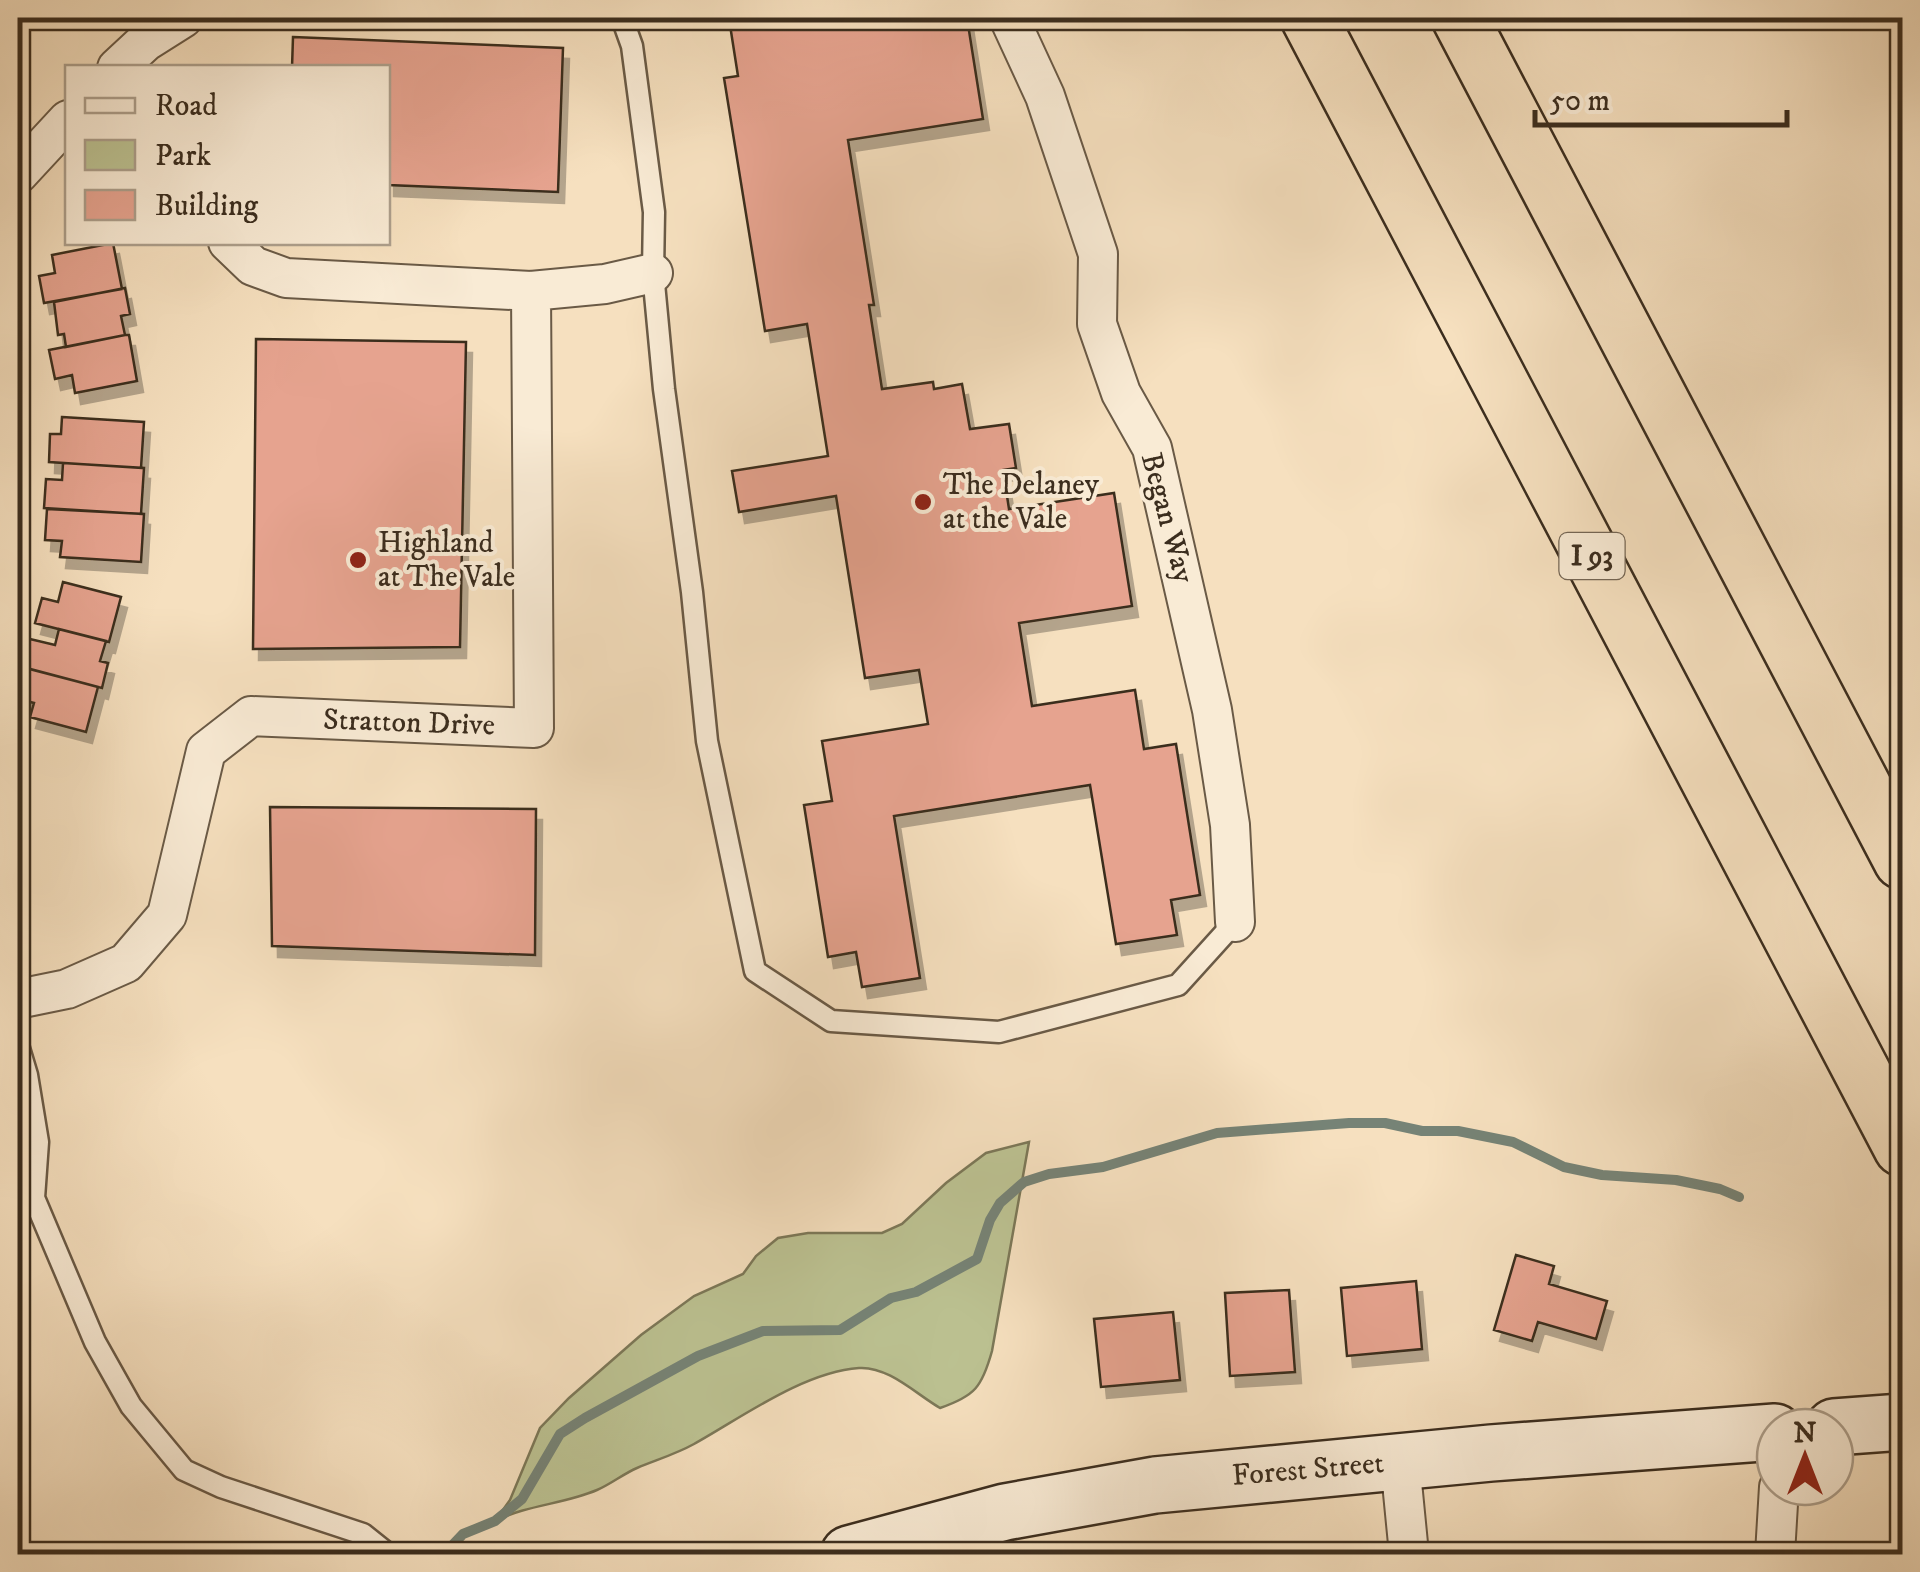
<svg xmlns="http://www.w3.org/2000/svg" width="1920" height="1572" font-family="'IM FELL DW Pica',serif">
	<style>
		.green { fill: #bcc292; stroke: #7c7858; stroke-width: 2.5 }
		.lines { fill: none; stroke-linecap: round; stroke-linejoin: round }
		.stream { stroke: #768376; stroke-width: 10 }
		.building { fill: #e6a38f; stroke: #3b2d1e; stroke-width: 2.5; filter: url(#shadow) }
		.lane-casing { stroke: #6a5a46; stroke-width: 25 }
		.street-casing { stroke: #6a5a46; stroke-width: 42 }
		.secondary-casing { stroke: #3b2d1e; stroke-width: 60 }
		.highway-casing { stroke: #3b2d1e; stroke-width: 60 }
		.lane { stroke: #f9ebd5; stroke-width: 20 }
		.street { stroke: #f9ebd5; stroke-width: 38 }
		.secondary { stroke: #f9ebd5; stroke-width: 55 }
		.highway { stroke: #f6e0bf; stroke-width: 55 }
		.poi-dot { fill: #8f2418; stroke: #f9ebd5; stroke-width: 4 }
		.labels { text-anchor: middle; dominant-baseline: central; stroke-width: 8; stroke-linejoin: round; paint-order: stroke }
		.shield { fill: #f9ebd5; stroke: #746655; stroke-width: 2.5 }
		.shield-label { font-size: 28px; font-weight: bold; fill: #3b2d1e }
		.poi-label { font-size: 30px; fill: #3b2d1e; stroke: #f9ebd5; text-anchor: start }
		.street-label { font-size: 30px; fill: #3b2d1e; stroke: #f9ebd5 }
	</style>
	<defs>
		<filter id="shadow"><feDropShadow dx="6" dy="11" stdDeviation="0" flood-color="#0004"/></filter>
	</defs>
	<rect width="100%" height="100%" fill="#f6e0bf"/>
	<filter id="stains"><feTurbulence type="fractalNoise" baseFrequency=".002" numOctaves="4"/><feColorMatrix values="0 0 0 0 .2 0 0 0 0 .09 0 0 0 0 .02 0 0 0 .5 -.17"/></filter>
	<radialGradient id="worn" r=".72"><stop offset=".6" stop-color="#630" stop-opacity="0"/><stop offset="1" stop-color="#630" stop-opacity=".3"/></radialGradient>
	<!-- green -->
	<path class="green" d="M1029 1142 992 1351C982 1387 975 1396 940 1408 916 1394 888 1366 859 1368 803 1372 741 1418 694 1444 676 1454 656 1460 637 1468 623 1474 611 1484 597 1490 564 1504 527 1505 495 1521L510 1500 540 1428 569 1398 641 1335 694 1296 743 1274 756 1256 778 1238 808 1233H882L902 1224 946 1183 986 1153Z"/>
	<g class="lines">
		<!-- stream -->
		<path class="stream" d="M444 1554 463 1534 495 1521 522 1499 560 1434 585 1418 698 1356 763 1331 840 1330 891 1298 916 1292 977 1259 990 1220 1000 1203 1024 1182 1049 1174 1103 1167 1217 1133 1349 1123H1385L1422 1131H1458L1513 1142 1564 1167 1602 1175 1676 1180 1720 1189 1739 1197"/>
	</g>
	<!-- building -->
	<path class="building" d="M772 18 774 26 821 18 823 29 895 18H967L983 119 848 140 874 305H869L882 389 933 382 934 389 962 384 970 429 1009 424 1016 468 1003 470 1009 509 1114 493 1132 606 1019 623 1032 706 1135 690 1144 749 1176 744 1200 895 1171 900 1177 935 1116 944 1090 785 894 816 920 978 862 987 856 952 828 957 804 805 832 801 822 741 928 724 919 670 865 678 836 496 739 512 732 471 828 456 807 324 765 331 724 78 738 76 730 25Z
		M293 37 563 48 558 192 388 185V68H292Z
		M113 243 122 289 44 303 39 276 55 273 52 255Z
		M125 288 130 314 121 316 125 335 66 347 64 334 58 335 54 302Z
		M125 335H129L137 381 75 393 72 375 55 379 49 350Z
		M256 339 466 342 460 647 253 649Z
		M62 417 144 422 141 468 49 462 50 434H61Z
		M63 463 144 468 141 514 44 508 46 479 62 480Z
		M47 509 144 514 141 562 60 557 62 541 45 540Z
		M63 582 121 597 109 642 35 623 42 598 58 602Z
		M59 629 106 641 100 661 108 663 102 688 22 667 30 639 55 645Z
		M19 666 98 687 86 732 30 717 34 703 18 699Z
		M270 807 536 809 535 955 272 946Z
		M1516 1255 1554 1266 1549 1284 1607 1301 1596 1339 1538 1322 1532 1341 1494 1330Z
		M1416 1281 1422 1349 1347 1356 1341 1288Z
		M1289 1290 1295 1372 1230 1376 1225 1293Z
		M1173 1312 1180 1380 1101 1387 1094 1319Z"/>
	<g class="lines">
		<defs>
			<path id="lane" d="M622 18 632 46 654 212 653 273 664 389 692 592 707 741 755 971 831 1021 999 1032 1178 985 1235 922
				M18 1045 27 1075 38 1142 34 1198 95 1342 131 1406 184 1470 221 1487 363 1534 388 1554"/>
			<path id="street" d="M1009 18 1045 96 1098 254 1097 324 1121 393 1152 448 1212 710 1230 825 1235 922
				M117 68 145 42 183 18
				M18 174 68 120
				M228 242 253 266 286 278 531 291 605 284 653 273
				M18 999 67 989 126 963 167 915 206 751 251 716 534 728 531 291
				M1400 1462 1409 1554
				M1775 1554 1779 1487"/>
			<path id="secondary" d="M1834 1427 1902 1422
				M849 1554 1005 1512 1155 1485 1491 1453 1775 1432"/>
			<path id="highway" d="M1309 18 1902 1148
				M1460 18 1902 861"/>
		</defs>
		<!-- lane casing -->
		<use href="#lane" class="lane-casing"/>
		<!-- street casing -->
		<use href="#street" class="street-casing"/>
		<!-- secondary casing -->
		<use href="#secondary" class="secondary-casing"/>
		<!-- highway casing -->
		<use href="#highway" class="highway-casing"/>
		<!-- lane -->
		<use href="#lane" class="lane"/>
		<!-- street -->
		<use href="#street" class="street"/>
		<!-- secondary -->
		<use href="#secondary" class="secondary"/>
		<!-- highway -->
		<use href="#highway" class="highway"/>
	</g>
	<!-- markers -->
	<g class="poi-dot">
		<circle cx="923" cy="502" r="10"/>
		<circle cx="358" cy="560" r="10"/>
	</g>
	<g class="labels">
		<!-- shield labels -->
		<rect class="shield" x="1559.5" y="533" width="65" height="46" rx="8"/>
		<g class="shield-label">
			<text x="1592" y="556">I 93</text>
		</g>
		<!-- poi labels -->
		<g class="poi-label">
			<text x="943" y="485">The Delaney<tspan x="943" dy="34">at the Vale</tspan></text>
			<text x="378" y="543">Highland<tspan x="378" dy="34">at The Vale</tspan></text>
		</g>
		<!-- street labels -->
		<g class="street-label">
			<text transform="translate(1167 518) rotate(75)">Began Way</text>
			<text transform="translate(409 723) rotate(2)">Stratton Drive</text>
			<text transform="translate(1308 1470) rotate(-5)">Forest Street</text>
		</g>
	</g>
	<!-- margin -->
	<rect width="1920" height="1572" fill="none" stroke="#f6e0bf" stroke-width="60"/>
	<rect x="20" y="20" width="1880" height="1532" fill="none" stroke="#3b2d1e" stroke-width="5"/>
	<rect x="30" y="30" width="1860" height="1512" fill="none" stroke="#3b2d1e" stroke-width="2.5"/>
	<!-- legend -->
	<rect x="65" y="65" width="325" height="180" fill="#f9ebd5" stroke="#ad9f8c" stroke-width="2.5"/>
	<rect x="85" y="98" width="50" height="15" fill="#f9ebd5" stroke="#ad9f8c" stroke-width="2.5"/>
	<text x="155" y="115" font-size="30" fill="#3b2d1e">Road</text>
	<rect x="85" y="140" width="50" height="30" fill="#bcc292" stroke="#ad9f8c" stroke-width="2.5"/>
	<text x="155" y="165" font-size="30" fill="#3b2d1e">Park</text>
	<rect x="85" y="190" width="50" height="30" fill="#e6a38f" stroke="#ad9f8c" stroke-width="2.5"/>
	<text x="155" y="215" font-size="30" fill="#3b2d1e">Building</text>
	<!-- north arrow -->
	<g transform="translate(1805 1457)"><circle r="48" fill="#f9ebd5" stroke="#ad9f8c" stroke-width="2.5"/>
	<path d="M0-8L18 38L0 25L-18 38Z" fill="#8f2418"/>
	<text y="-15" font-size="28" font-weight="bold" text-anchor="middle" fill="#3b2d1e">N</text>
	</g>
	<!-- scale -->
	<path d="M1535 110v15h252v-15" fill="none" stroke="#3b2d1e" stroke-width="5"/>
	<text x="1550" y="110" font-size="30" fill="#3b2d1e" stroke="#f9ebd5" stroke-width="8" paint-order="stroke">50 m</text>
	<rect width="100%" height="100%" filter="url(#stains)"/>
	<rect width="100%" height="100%" fill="url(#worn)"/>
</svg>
